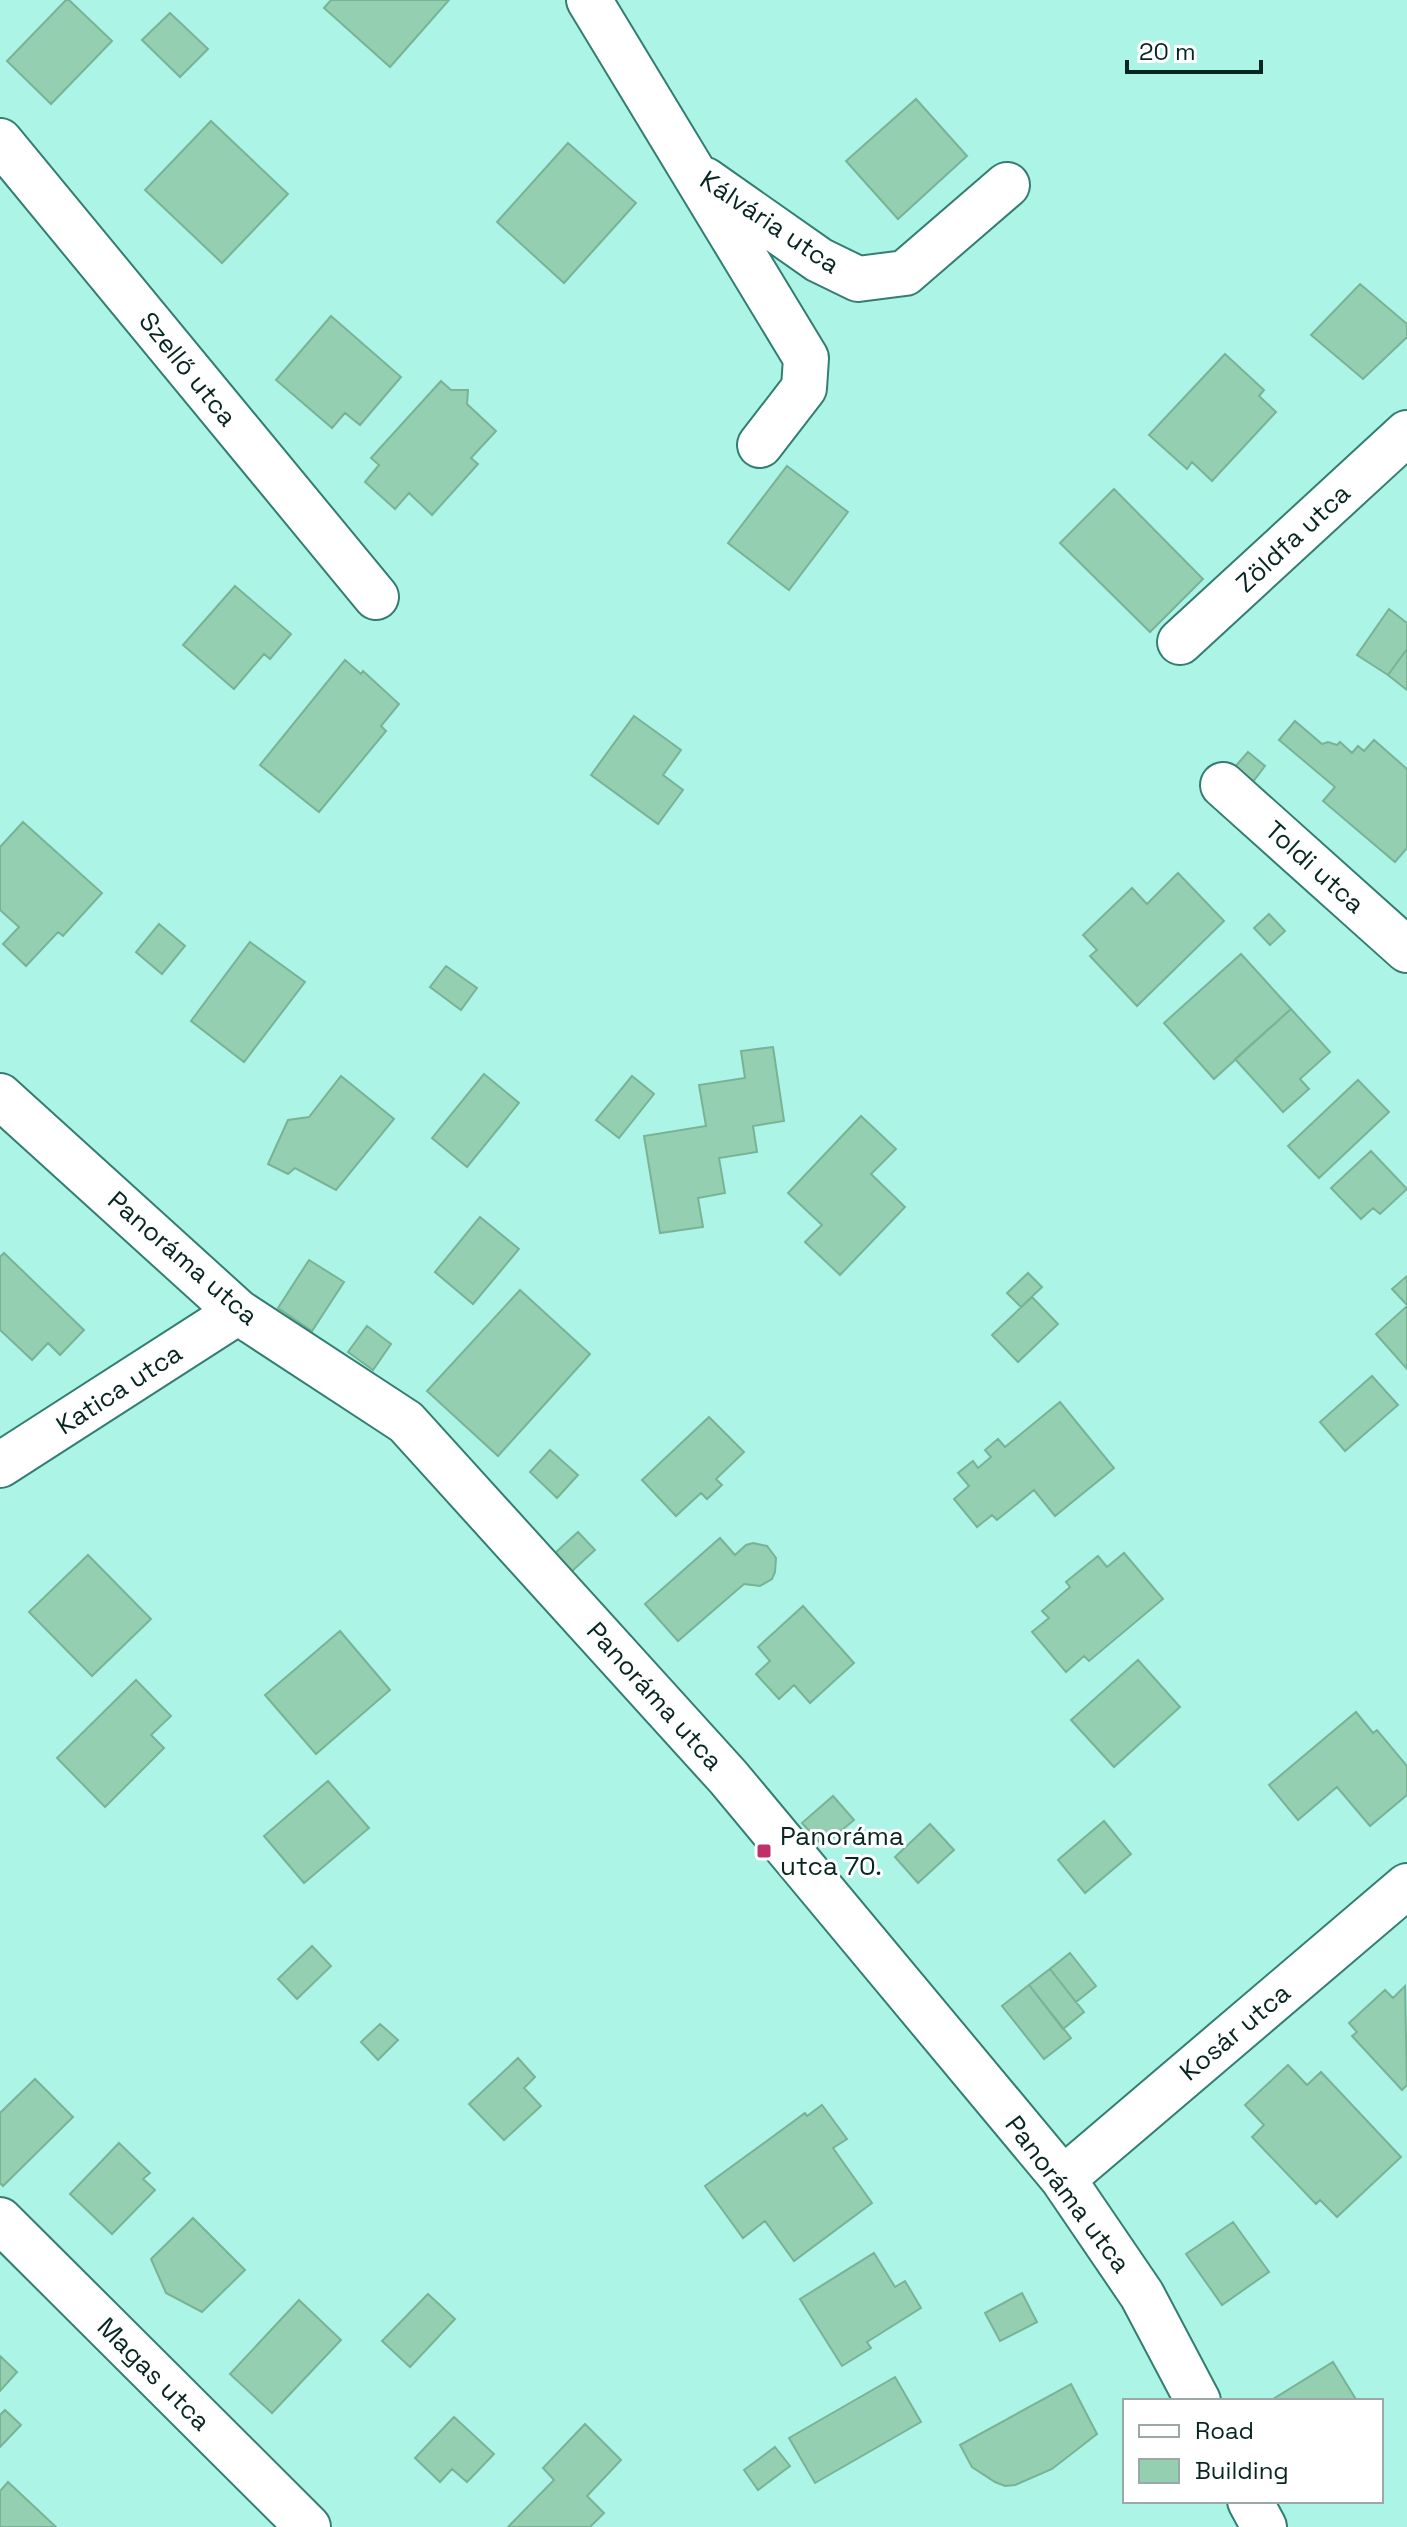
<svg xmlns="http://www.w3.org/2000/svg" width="1407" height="2527" font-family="'Space Grotesk',sans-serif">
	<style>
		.building { fill: #95cfb1; stroke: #79b395; stroke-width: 2 }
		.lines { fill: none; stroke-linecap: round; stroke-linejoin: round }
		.minor-casing { stroke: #347d71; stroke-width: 48 }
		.minor { stroke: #fff; stroke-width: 44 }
		.poi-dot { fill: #be3269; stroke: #fff; stroke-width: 3 }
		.labels { text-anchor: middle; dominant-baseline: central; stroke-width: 6; stroke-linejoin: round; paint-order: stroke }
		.street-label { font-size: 26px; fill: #072622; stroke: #fff }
		.poi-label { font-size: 26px; fill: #072622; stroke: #fff; text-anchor: start }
	</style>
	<rect width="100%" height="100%" fill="#abf4e6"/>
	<!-- building -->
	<path class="building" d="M66 0H69L112 41 51 104 7 61Z
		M331 0H449L390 67 324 8Z
		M170 13 208 49 180 77 142 40Z
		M916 99 967 156 898 219 846 161Z
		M211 121 288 194 222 263 145 190Z
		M568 143 636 203 564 283 497 222Z
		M1360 284 1407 324V337L1363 379 1311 335Z
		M331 316 401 377 360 425 345 413 332 428 276 380Z
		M1225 354 1264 390 1259 396 1276 412 1212 481 1192 462 1187 469 1149 435Z
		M441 381 451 390H468L467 404 496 431 471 458 478 464 432 515 409 493 395 509 365 482 379 465 371 458Z
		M787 466 848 512 789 590 728 543Z
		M1114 489 1203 579 1150 632 1060 543Z
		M235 586 291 634 270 659 264 654 234 689 183 645Z
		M1389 609 1407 623V649L1388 675 1357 655Z
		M1407 649V690L1388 675Z
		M345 660 361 674 363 671 399 704 381 726 386 731 319 812 260 765Z
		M634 716 681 750 663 775 683 790 658 824 591 775Z
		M1295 721 1322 744 1328 742 1337 745 1340 742 1352 753 1358 746 1364 751 1374 740 1407 769V848L1395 862 1323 801 1335 787 1279 740Z
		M1248 752 1265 766 1252 783 1234 768Z
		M23 822 102 893 63 936 58 932 26 966 3 944 19 927 0 910V847Z
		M1178 873 1224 921 1137 1006 1090 956 1097 950 1083 935 1132 888 1147 904Z
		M1269 914 1285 931 1270 945 1254 928Z
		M159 924 185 946 162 974 136 952Z
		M250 942 305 982 244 1062 191 1021Z
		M1241 954 1291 1009 1214 1079 1164 1023Z
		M446 966 477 988 461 1010 430 987Z
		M1291 1009 1330 1052 1300 1079 1309 1089 1283 1112 1235 1059Z
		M773 1047 784 1121 753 1126 757 1152 719 1158 725 1193 698 1198 703 1227 660 1233 644 1136 706 1126 699 1085 745 1078 741 1051Z
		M484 1074 519 1103 467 1167 432 1138Z
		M341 1076 394 1119 336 1190 295 1168 288 1174 268 1164 288 1120 309 1117Z
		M632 1076 654 1094 619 1138 596 1120Z
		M1358 1080 1389 1112 1319 1178 1288 1146Z
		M861 1116 896 1149 871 1174 905 1207 840 1275 805 1242 822 1225 788 1193Z
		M1371 1151 1407 1189 1380 1214 1373 1208 1361 1219 1331 1188Z
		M480 1217 519 1249 473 1304 435 1272Z
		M4 1253 84 1330 60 1355 48 1343 32 1360 0 1330V1257Z
		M309 1260 344 1282 312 1331 278 1308Z
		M1028 1273 1042 1287 1021 1307 1007 1293Z
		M1407 1276V1305L1392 1289Z
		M520 1290 590 1354 498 1456 427 1391Z
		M1032 1297 1058 1324 1018 1362 992 1335Z
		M1407 1306V1369L1376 1334Z
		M367 1326 391 1344 373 1370 348 1352Z
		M1372 1376 1398 1405 1345 1451 1320 1422Z
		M1060 1402 1114 1468 1055 1516 1034 1490 997 1520 992 1515 977 1527 954 1499 969 1486 958 1473 973 1461 978 1468 991 1457 985 1450 998 1439 1005 1447Z
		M709 1417 744 1452 716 1479 722 1485 707 1499 701 1493 676 1516 642 1480Z
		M550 1450 578 1475 557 1498 530 1472Z
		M578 1532 595 1550 571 1572 554 1554Z
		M720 1538 735 1555 746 1545 753 1543 767 1546 776 1558 775 1572 772 1579 760 1586 744 1584 678 1641 645 1604Z
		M1124 1553 1163 1599 1089 1661 1084 1656 1066 1672 1032 1632 1049 1618 1042 1611 1070 1587 1066 1582 1098 1556 1107 1567Z
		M88 1555 151 1619 92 1676 29 1612Z
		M803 1606 854 1663 810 1703 794 1685 779 1699 756 1674 770 1661 758 1647Z
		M340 1631 390 1690 316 1754 265 1695Z
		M1138 1660 1180 1707 1114 1767 1071 1720Z
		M136 1680 171 1716 151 1735 164 1748 105 1807 57 1758Z
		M1356 1712 1373 1733 1377 1730 1407 1766V1795L1370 1826 1337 1787 1298 1820 1269 1785Z
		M328 1781 369 1828 304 1883 264 1836Z
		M833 1796 854 1820 823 1846 802 1823Z
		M1104 1821 1131 1854 1085 1893 1058 1860Z
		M930 1824 954 1850 918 1883 895 1857Z
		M312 1946 331 1966 297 1999 278 1979Z
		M1070 1953 1096 1986 1076 2002 1050 1969Z
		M1050 1969 1084 2012 1063 2029 1029 1985Z
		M1029 1985 1071 2038 1044 2059 1002 2006Z
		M1405 1986 1407 2085 1402 2090 1352 2036 1357 2032 1349 2023 1385 1990 1393 1998Z
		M380 2024 398 2040 378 2060 361 2042Z
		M518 2058 535 2077 524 2088 541 2106 504 2140 469 2104Z
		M1288 2065 1307 2085 1321 2072 1401 2157 1337 2217 1320 2200 1316 2204 1252 2137 1264 2125 1245 2105Z
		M35 2079 73 2117 3 2186 0 2183V2113Z
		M822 2105 847 2139 833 2148 872 2203 794 2261 765 2221 743 2238 705 2186 805 2113 807 2116Z
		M119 2143 150 2173 143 2179 155 2190 112 2234 70 2194Z
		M193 2218 245 2270 202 2312 166 2293 151 2259Z
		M1233 2222 1269 2272 1222 2305 1186 2254Z
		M874 2253 895 2287 905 2281 921 2308 867 2342 871 2348 842 2366 800 2299Z
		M1022 2293 1037 2322 1000 2341 985 2313Z
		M428 2294 455 2319 410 2367 382 2341Z
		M299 2300 341 2340 272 2413 230 2374Z
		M0 2356 17 2372 0 2391Z
		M1333 2362 1357 2401H1270Z
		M895 2377 921 2422 815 2483 789 2438Z
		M1071 2384 1097 2434 1052 2469 1015 2485 1005 2486 995 2482 972 2467 960 2445Z
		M5 2410 21 2425 0 2447V2415Z
		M454 2417 494 2454 467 2482 452 2469 440 2482 415 2458Z
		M585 2424 621 2460 587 2496 604 2513 590 2527H508L554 2480 543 2468Z
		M775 2447 790 2466 758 2490 744 2470Z
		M8 2482 56 2527H0V2491Z"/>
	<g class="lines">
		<defs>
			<path id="minor" d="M589 0 806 358 804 388 760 445
				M0 141 376 597
				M705 180 819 260 858 279 905 273 1007 185
				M1180 642 1407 433
				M1223 785 1407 950
				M0 1096 238 1312 406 1422 728 1777 1063 2179 1142 2295 1198 2401
				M0 1465 238 1312
				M1063 2179 1407 1886
				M0 2220 308 2527
				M1250 2501 1264 2527"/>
		</defs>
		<!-- minor casing -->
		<use href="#minor" class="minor-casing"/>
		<!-- minor -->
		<use href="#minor" class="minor"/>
	</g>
	<!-- markers -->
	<rect class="poi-dot" x="756" y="1843" width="16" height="16" rx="4"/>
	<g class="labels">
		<!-- street labels -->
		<g class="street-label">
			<text transform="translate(770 222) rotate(34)">Kálvária utca</text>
			<text transform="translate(188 369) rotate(51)">Szellő utca</text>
			<text transform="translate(1293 538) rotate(-43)">Zöldfa utca</text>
			<text transform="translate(1315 867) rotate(42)">Toldi utca</text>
			<text transform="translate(183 1258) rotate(41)">Panoráma utca</text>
			<text transform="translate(119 1389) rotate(-33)">Katica utca</text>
			<text transform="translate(655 1696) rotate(48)">Panoráma utca</text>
			<text transform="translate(1235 2032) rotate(-40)">Kosár utca</text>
			<text transform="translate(1068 2194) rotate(53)">Panoráma utca</text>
			<text transform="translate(154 2374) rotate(45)">Magas utca</text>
		</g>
		<!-- poi labels -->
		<g class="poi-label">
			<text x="780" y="1836">Panoráma<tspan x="780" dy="30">utca 70.</tspan></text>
		</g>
	</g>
	<!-- legend -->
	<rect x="1123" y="2399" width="260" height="104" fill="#ffffff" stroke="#9ca8a7" stroke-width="2"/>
	<rect x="1139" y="2425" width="40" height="12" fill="#ffffff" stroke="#9ca8a7" stroke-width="2"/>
	<text x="1195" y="2439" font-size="24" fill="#072622">Road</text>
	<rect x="1139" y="2459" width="40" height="24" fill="#95cfb1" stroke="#9ca8a7" stroke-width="2"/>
	<text x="1195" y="2479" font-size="24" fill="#072622">Building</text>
	<!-- scale -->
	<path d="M1127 60v12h134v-12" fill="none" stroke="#072622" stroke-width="4"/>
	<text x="1139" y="60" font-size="24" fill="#072622" stroke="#ffffff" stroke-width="6" paint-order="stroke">20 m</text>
</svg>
